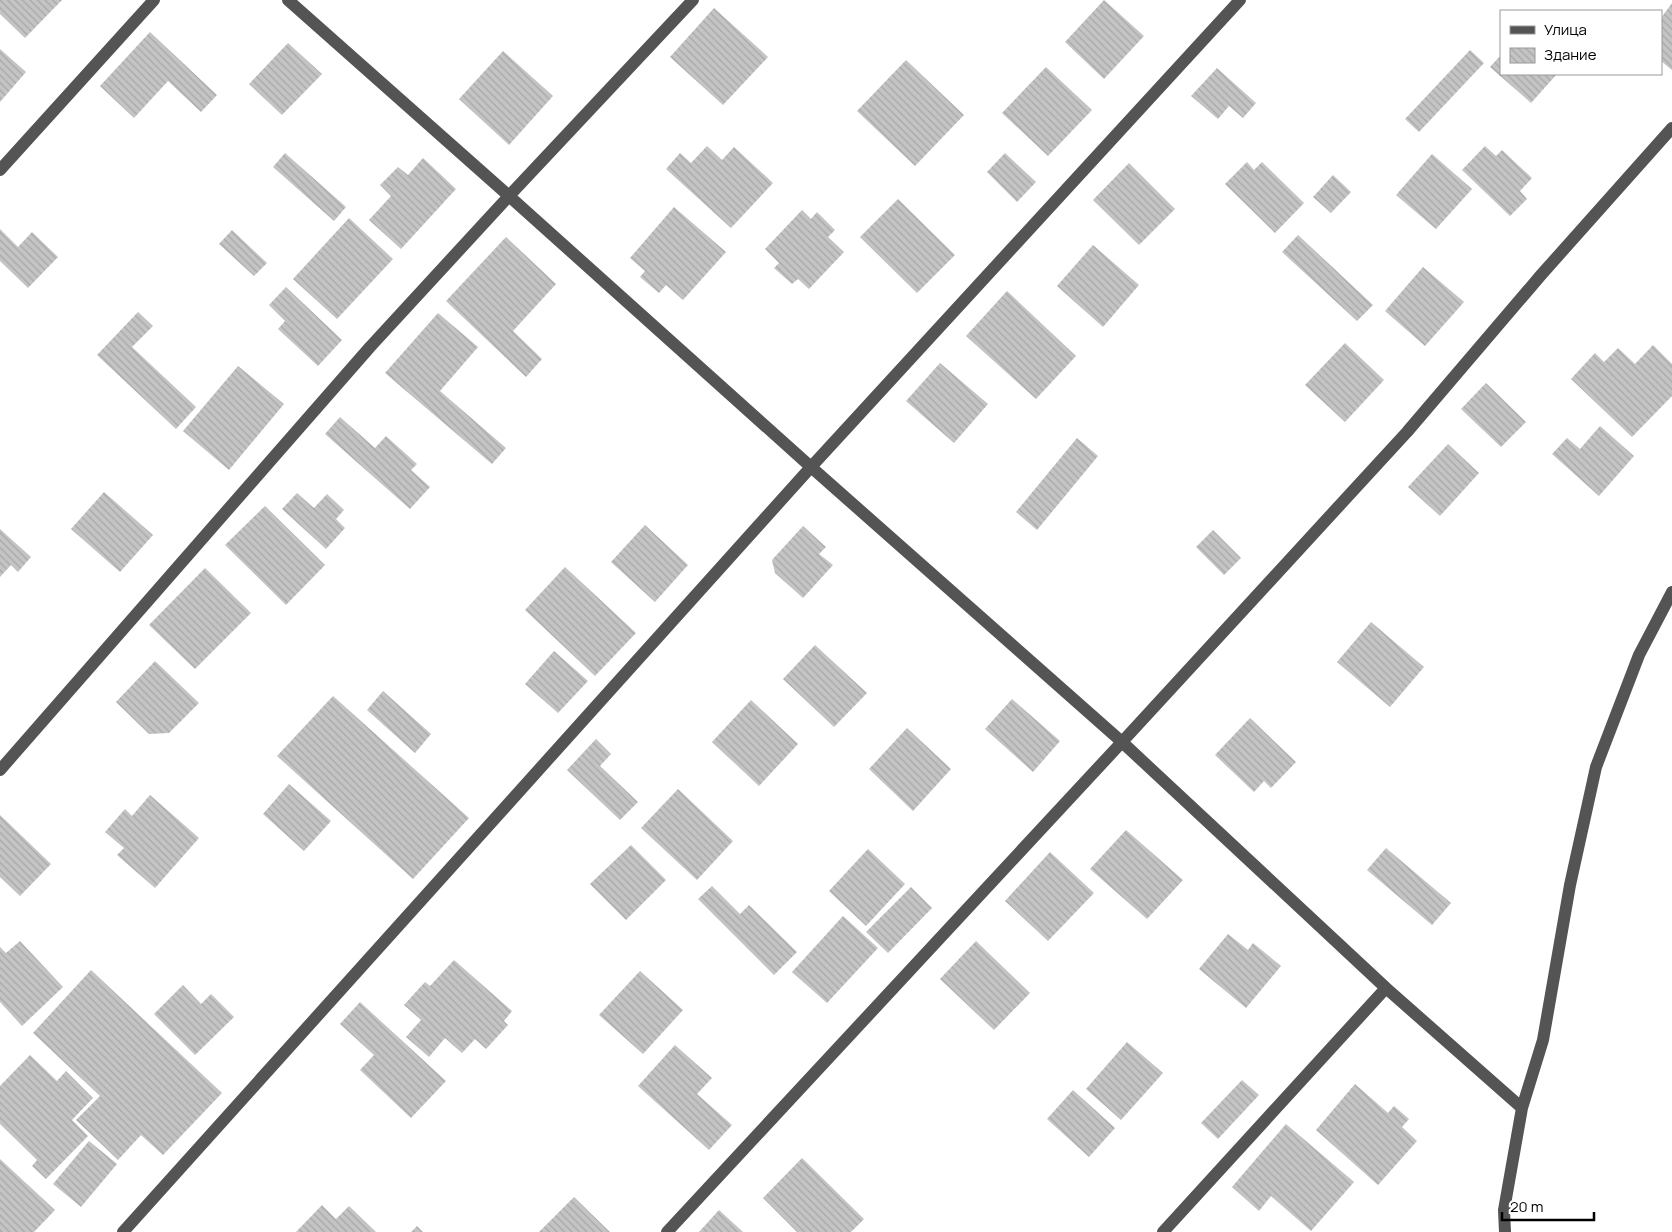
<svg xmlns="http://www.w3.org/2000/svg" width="1672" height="1232" font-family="Manrope,sans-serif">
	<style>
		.building { fill: url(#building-back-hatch) }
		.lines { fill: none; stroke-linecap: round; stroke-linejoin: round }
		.minor { stroke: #545454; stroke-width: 12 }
	</style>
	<defs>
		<pattern id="building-back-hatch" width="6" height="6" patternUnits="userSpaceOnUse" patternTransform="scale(1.25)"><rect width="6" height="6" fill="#c4c4c4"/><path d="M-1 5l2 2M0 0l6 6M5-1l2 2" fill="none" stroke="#a7a7a7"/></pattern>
	</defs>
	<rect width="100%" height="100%" fill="#fff"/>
	<!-- building -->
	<path class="building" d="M0 0H62L25 38 0 14Z
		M1104 0 1144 36 1104 79 1065 42Z
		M1672 3V70L1661 61V18Z
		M714 8 768 57 723 105 670 57Z
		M150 32 217 95 201 112 168 81 134 118 100 86Z
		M288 43 322 74 282 115 249 84Z
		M0 49 26 72 0 102Z
		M1470 50 1484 63 1419 132 1405 119Z
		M503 51 553 96 509 145 459 99Z
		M1501 55V74H1557L1531 103 1490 67Z
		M906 60 964 115 915 166 857 111Z
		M1046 67 1092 110 1048 156 1002 113Z
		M1217 68 1256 103 1243 118 1229 106 1218 119 1191 96Z
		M707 146 722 160 734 147 773 183 731 228 666 169 680 153 691 163Z
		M1485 146 1496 156 1502 150 1532 178 1520 191 1527 199 1510 216 1462 170Z
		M285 153 346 207 334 221 273 167Z
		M1005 153 1036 182 1017 202 987 172Z
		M1432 154 1472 189 1436 229 1396 195Z
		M423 158 456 189 401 249 369 220 391 196 380 185 398 167 408 175Z
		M1247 162 1254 170 1262 162 1304 203 1275 233 1225 184Z
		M1129 163 1175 209 1139 245 1093 200Z
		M1333 175 1351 192 1331 213 1313 197Z
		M898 199 955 255 917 293 860 237Z
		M674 207 726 252 683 300 666 285 659 293 640 277 645 271 630 258Z
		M802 210 811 219 817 212 835 230 828 237 844 252 809 289 798 279 792 284 774 268 779 263 765 249Z
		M349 218 393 259 337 319 293 279Z
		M0 229 18 247 32 232 58 257 28 288 0 261Z
		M232 230 267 263 254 276 219 244Z
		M1298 235 1373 305 1357 321 1282 252Z
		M506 237 556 284 513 331 542 359 526 377 446 301Z
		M1093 245 1139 285 1103 327 1057 286Z
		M1423 267 1464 302 1425 346 1385 311Z
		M286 287 342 340 318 366 278 329 285 321 269 305Z
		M1007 291 1076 356 1036 399 966 336Z
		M138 312 153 326 132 347 196 407 176 429 97 355Z
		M438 313 478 347 440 391 506 448 492 464 385 373Z
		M1345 343 1384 380 1345 422 1305 385Z
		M1653 345 1672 364V396L1632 437 1571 379 1595 353 1604 362 1618 348 1635 364Z
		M940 363 988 404 954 443 906 401Z
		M238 366 284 404 229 470 183 431Z
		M1486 383 1526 422 1501 447 1461 409Z
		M340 417 375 448 386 436 417 464 411 470 430 487 410 509 325 434Z
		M1600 426 1634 456 1599 496 1552 454 1567 438 1580 449Z
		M1077 438 1098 456 1037 530 1016 512Z
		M1448 444 1479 473 1440 516 1408 487Z
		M104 492 153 535 120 572 71 529Z
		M297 493 314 508 327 494 344 510 336 519 345 528 326 549 282 509Z
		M265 506 325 565 286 605 225 545Z
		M645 525 688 565 655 602 611 562Z
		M803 526 826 547 819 554 833 565 803 598 775 573 772 560Z
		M0 529 31 557 18 572 11 565 0 577Z
		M1213 530 1241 558 1224 575 1196 547Z
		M565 567 636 633 595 676 525 610Z
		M205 568 251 613 195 669 149 625Z
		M1371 622 1424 667 1390 707 1337 662Z
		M815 645 867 693 834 727 783 679Z
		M554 651 588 681 558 713 525 684Z
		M155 661 199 703 169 733 149 734 116 702Z
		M383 691 431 734 415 753 367 710Z
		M333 696 469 818 413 879 277 756Z
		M1012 699 1060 741 1033 772 985 729Z
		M751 700 798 744 759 786 712 742Z
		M1250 718 1296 762 1271 788 1264 781 1254 792 1215 755Z
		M907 728 951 769 913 811 869 769Z
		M596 739 611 754 600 766 638 802 620 820 567 770Z
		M289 784 331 821 304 851 263 814Z
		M678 789 733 841 697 880 641 828Z
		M150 795 199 838 155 888 117 855 124 848 105 832 125 809 132 816Z
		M0 815 51 864 20 896 0 877Z
		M1126 830 1183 880 1147 919 1090 869Z
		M631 845 666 880 626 920 590 884Z
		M1386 848 1451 903 1432 925 1367 870Z
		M868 849 905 884 866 926 829 891Z
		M1050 852 1094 893 1048 941 1005 901Z
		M712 886 740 914 749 905 797 952 774 975 698 899Z
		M911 887 932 908 888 953 866 932Z
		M843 916 878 948 827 1003 792 972Z
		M1228 934 1248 950 1253 943 1281 966 1246 1008 1199 969Z
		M20 941 63 987 22 1026 0 1002V947L6 953Z
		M976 941 1030 993 994 1030 940 979Z
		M454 960 512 1011 504 1021 508 1025 486 1049 475 1039 462 1053 445 1038 429 1057 406 1037 421 1020 404 1005 425 982 430 986Z
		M91 970 222 1093 163 1155 141 1135 118 1160 76 1120 100 1096 33 1033Z
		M640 971 683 1010 643 1054 599 1015Z
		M183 985 201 1004 211 994 234 1017 195 1055 154 1014Z
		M360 1002 446 1081 411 1118 360 1070 374 1055 340 1024Z
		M1127 1042 1163 1073 1121 1120 1086 1089Z
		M675 1045 712 1078 697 1094 732 1125 709 1150 638 1086Z
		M30 1055 57 1081 66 1071 93 1098 72 1120 88 1136 46 1179 32 1166 37 1160 0 1124V1086Z
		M1242 1080 1259 1095 1218 1139 1201 1123Z
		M1355 1084 1388 1113 1394 1106 1409 1119 1402 1127 1417 1141 1378 1185 1316 1130Z
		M1073 1090 1115 1128 1089 1157 1047 1119Z
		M1286 1124 1354 1182 1311 1231 1271 1196 1259 1211 1232 1187Z
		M89 1141 117 1164 81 1207 53 1184Z
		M802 1158 864 1219 851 1232H797L763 1198Z
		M0 1159 55 1210 34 1232H0Z
		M574 1197 610 1232H539Z
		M322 1205 336 1219 349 1206 376 1232H296Z
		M719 1210 743 1232H699Z
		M417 1226 423 1232H411Z"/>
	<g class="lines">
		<!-- minor -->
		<path class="minor" d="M288 0 509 196 811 467 1122 742 1386 988 1522 1108
			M0 170 154 0
			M0 770 370 347 509 196 693 0
			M123 1232 811 467 1240 0
			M667 1232 1122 742 1407 432 1541 275 1672 128
			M1163 1232 1386 988
			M1505 1232 1504 1210 1522 1108 1543 1040 1570 885 1596 767 1639 655 1672 592"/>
	</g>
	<!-- legend -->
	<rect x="1500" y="10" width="162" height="65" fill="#ffffff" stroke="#999999"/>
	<rect x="1510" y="26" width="25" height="8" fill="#545454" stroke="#999999"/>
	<text x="1544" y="35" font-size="15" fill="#000000">Улица</text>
	<rect x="1510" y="48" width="25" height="15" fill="url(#building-back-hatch)" stroke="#999999"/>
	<text x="1544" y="60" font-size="15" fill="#000000">Здание</text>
	<!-- scale -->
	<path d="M1502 1212v8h92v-8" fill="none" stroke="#000000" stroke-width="2.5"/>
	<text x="1510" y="1212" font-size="15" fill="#000000" stroke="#ffffff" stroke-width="4" paint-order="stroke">20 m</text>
</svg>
